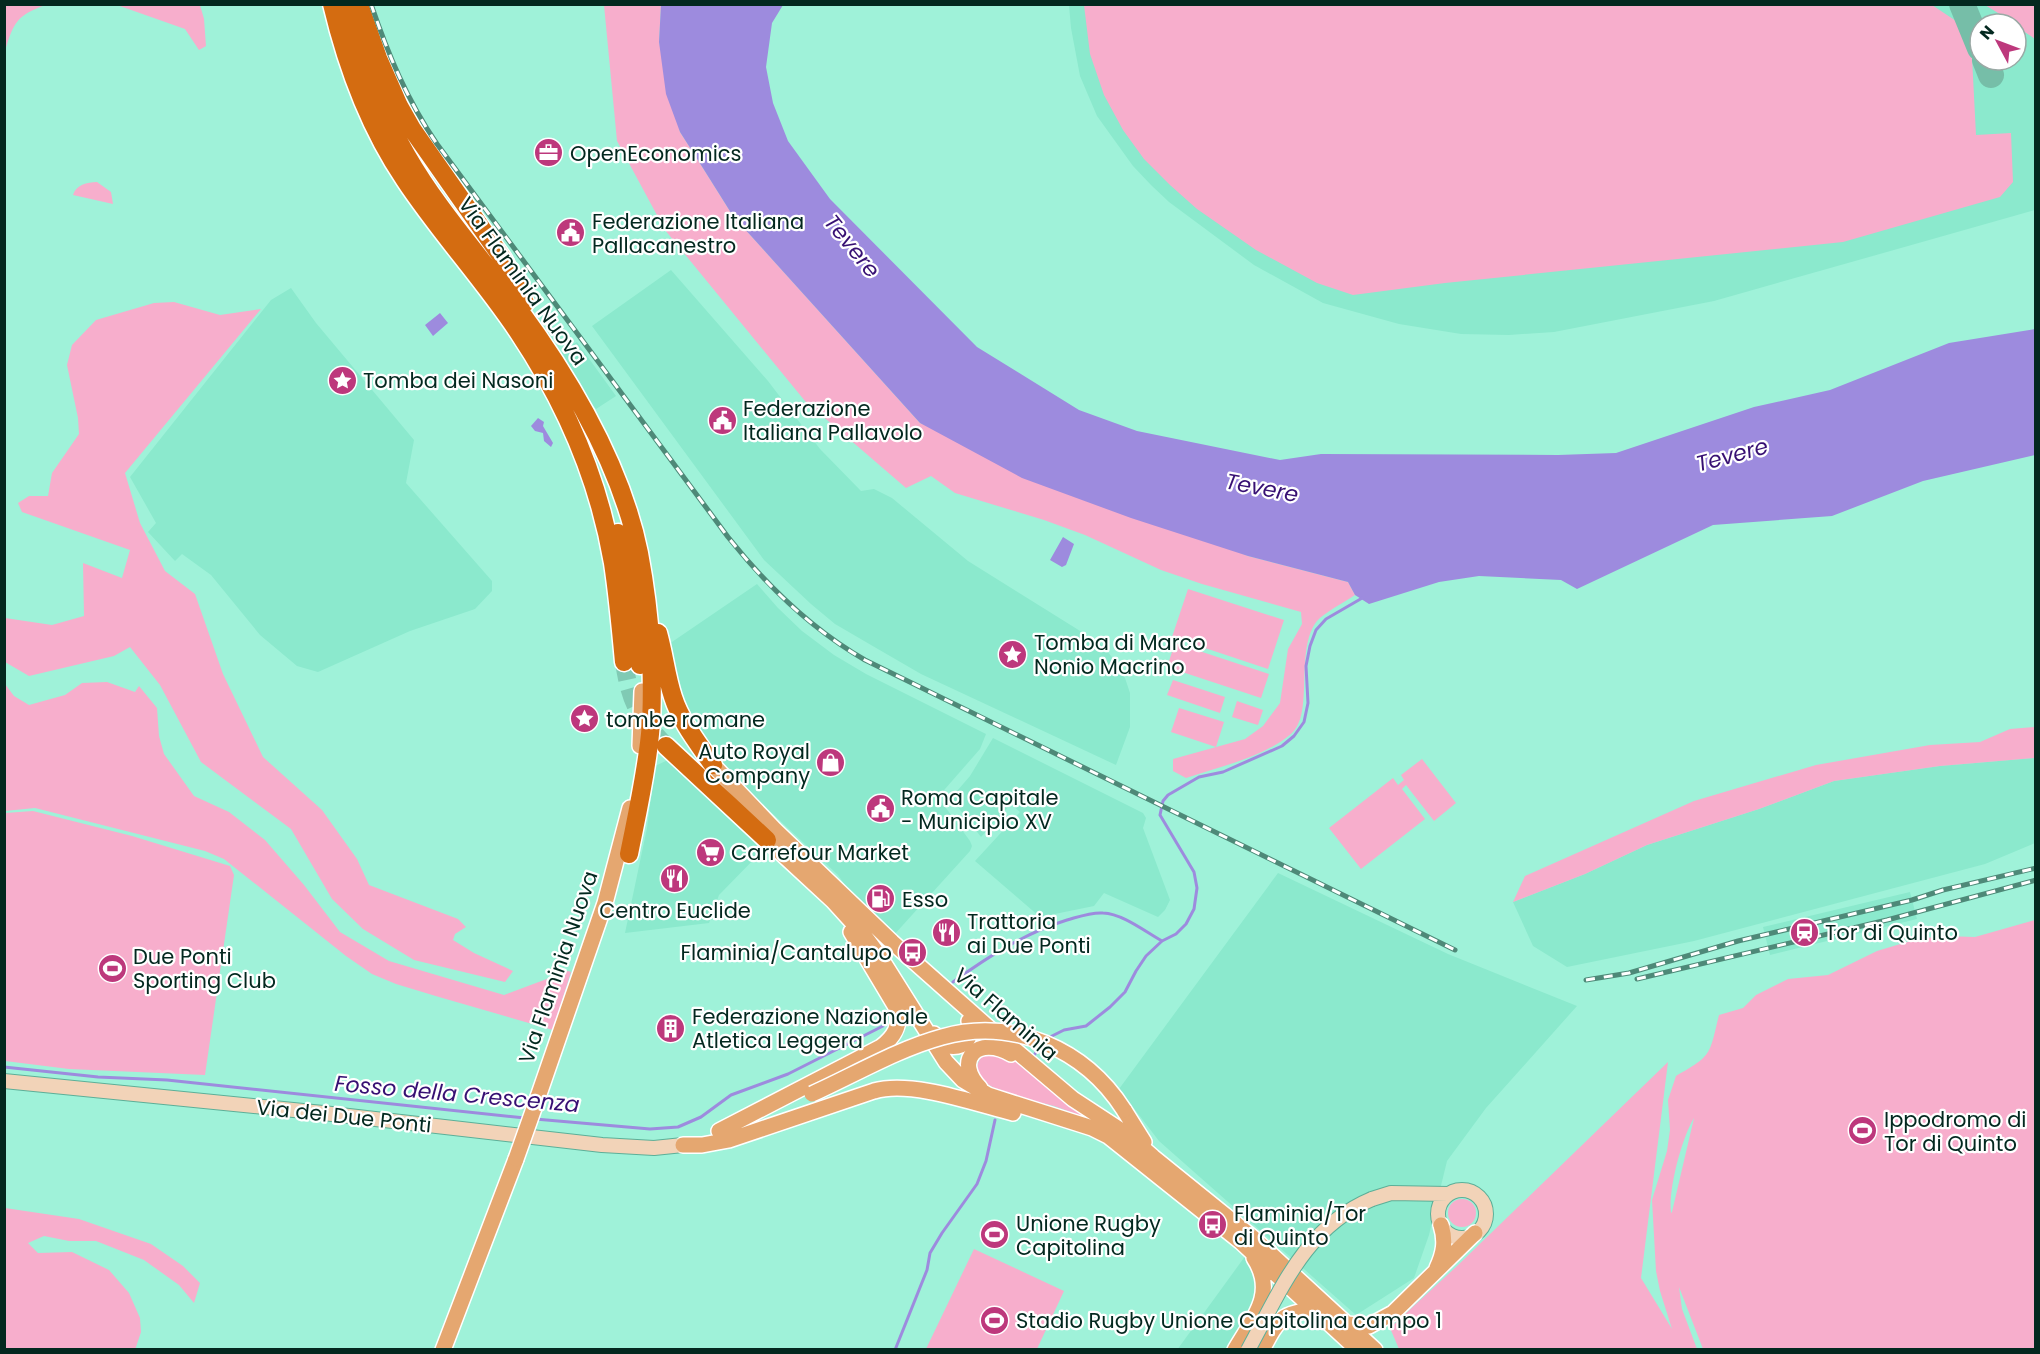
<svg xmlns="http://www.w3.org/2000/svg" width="2040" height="1354" font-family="Poppins,sans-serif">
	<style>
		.built { fill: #8be9cd; fill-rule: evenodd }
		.green { fill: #f7aecc; fill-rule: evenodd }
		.water { fill: #9d8bde }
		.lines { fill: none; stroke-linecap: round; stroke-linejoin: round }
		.stream { stroke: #9d8bde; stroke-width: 3 }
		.taxiway { stroke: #76bea8; stroke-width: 26 }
		.highway-tunnel { stroke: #80cab4; stroke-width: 18; stroke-dasharray: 18 9; stroke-linecap: butt }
		.secondary-casing { stroke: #5caf98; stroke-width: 16 }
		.primary-casing { stroke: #fff; stroke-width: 18 }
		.highway-casing { stroke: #fff; stroke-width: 21 }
		.secondary { stroke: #f2d3b8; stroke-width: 14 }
		.primary { stroke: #e5a770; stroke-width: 15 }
		.highway { stroke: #d46c11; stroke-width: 18 }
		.rail-casing { stroke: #4e8978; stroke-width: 5 }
		.rail { stroke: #fff; stroke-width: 3; stroke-dasharray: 9; stroke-linecap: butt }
		.secondary-bridge-casing { stroke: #5caf98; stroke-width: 16; stroke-linecap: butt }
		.primary-bridge-casing { stroke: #fff; stroke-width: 18; stroke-linecap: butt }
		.secondary-bridge { stroke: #f2d3b8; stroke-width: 14 }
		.primary-bridge { stroke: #e5a770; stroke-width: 15 }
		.labels { text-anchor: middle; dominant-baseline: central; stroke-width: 4.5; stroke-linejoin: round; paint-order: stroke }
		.poi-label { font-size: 21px; fill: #03281f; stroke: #fff; text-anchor: start }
		.street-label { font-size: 21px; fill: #03281f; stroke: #fff }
		.water-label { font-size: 22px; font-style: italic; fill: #371073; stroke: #fff }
	</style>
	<rect width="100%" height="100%" fill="#9ff2d9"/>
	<!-- built -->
	<path class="built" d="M1069 5H2035V210L1714 301 1554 332 1509 335 1461 334 1399 324 1323 303 1254 265 1169 202 1151 185 1133 166 1097 116 1080 76 1071 28ZM1980 24H2016V60H1980Z
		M671 270 768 381 820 449 861 491 874 489 892 498 968 561 1101 644 1116 662 1125 678 1130 693V727L1116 765 921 674 871 645 835 624 811 604 764 560 592 326Z
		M291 288 316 323 414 440 406 483 492 581V591L475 609 410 631 318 672 297 666 260 635 211 575 182 554 175 561 148 532 156 523 130 477 271 300Z
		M577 342 616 396 596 409 586 398 562 357V351Z
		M757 584 778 608 802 631 834 655 866 674 986 734 980 749 938 797 970 841 972 846 970 851 893 936 851 894 838 875 740 783 699 737 680 702 669 644Z
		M993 738 1143 813 1146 818 1143 828 1170 900 1165 910 1158 917 1104 893 1094 906 1040 917 975 861 1020 812 1011 804 981 837 951 798 970 776Z
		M2035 758V843L1985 864 1694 941 1567 967 1533 946 1513 902 1585 874 1647 845 1759 809 1834 781 1940 766Z
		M668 760 749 835 761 852 719 895 709 923 625 933 647 828 655 766Z
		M1278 873 1448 954 1577 1006 1486 1108 1447 1161 1429 1235 1414 1278 1356 1315 1159 1141 1119 1089Z
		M1910 892 1917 919 1770 955 1763 927Z
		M1246 1255 1261 1283 1251 1313 1227 1349 1177 1350Z"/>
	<!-- green -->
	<path class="green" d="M5 4 45 5C17 16 14 21 5 51Z
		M117 5H200L204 19 206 46 199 50 185 29Z
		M604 5H661L659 42 680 132 701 165 733 216 920 423 1248 556 1348 582 1355 595C1345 602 1325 612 1317 621 1294 650 1315 714 1291 734 1264 757 1219 767 1186 778L1173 771V759L1245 739 1263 726 1280 703 1288 649 1302 624 1301 612 1202 584 1161 570 1085 535 1044 520 955 493 931 476 906 488 805 401 665 230 617 141Z
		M1084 5H1932L1956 21 1972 57 1976 135 2011 133 2013 182 2000 197 1843 242 1445 283 1353 295 1317 283 1256 250 1197 209 1170 185 1144 159 1123 130 1104 95 1090 54Z
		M1985 5H2035V39L2016 26V24Z
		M97 182 111 192 113 204 73 195C76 185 87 182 97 182Z
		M174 302 220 315 261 309 125 473 140 523 165 571 195 594 223 674 263 757 322 810 357 859 369 885 458 919 466 927 455 934 453 940 474 953 513 971 505 982 414 960 363 929 332 899 291 829 201 762 160 685 130 647 114 656 29 676 5 662V618L52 625 84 616 83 563 122 578 130 550 22 512 18 503 29 496H48L52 473 79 434 78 418 67 365 72 345 96 320 154 303Z
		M1188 589 1284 620 1268 669 1172 637Z
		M1175 643 1269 674 1261 698 1167 667Z
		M1173 680 1225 697 1220 713 1167 695Z
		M107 682 135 692 139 686 157 708 159 736 164 754 194 796 229 812 265 840 304 885 340 932 389 961 504 995 568 971 571 972 553 1030 439 997 396 984 372 974 346 956 224 859 205 851 35 808 5 811V684L14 696 29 705 65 695 82 683Z
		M1237 701 1263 710 1258 725 1232 717Z
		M1179 708 1224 722 1216 747 1171 732Z
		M2035 727V758L1940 766 1834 781 1759 809 1647 845 1585 874 1513 902 1525 876 1694 801 1816 765 1930 745 1980 742 2010 729Z
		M1422 759 1456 803 1434 821 1406 785 1402 789 1425 819 1361 869 1329 828 1393 778 1398 785 1404 780 1401 775Z
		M33 811 132 836 230 866 234 875 205 1075 69 1069 5 1061V813Z
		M2035 920V1349H1703L1679 1287 1682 1309 1697 1349H1399L1390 1328 1457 1266 1668 1062 1641 1278 1672 1329 1660 1291 1656 1271 1652 1200 1667 1151 1670 1130 1668 1100 1676 1076C1713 1055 1709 1055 1719 1015L1743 1008 1756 995 1788 979 1828 975 1877 951 1917 939 1944 936 1975 937ZM1694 1118 1672 1212 1671 1213C1668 1190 1682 1137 1694 1118Z
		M984 1054 1012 1058 1028 1067 1098 1122C1083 1117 1069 1111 1054 1106 1034 1100 953 1088 984 1054Z
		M1448 1213a14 14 0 1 1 28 0a14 14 0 1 1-28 0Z
		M5 1208 79 1219 151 1244 183 1266 200 1283 194 1303 179 1285 144 1260 96 1241H69L44 1236 28 1243 38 1253 72 1252 109 1270 129 1293 140 1318 141 1332 135 1350H56C46 1347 18 1350 5 1349Z
		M974 1249 1064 1291 1037 1349H926Z"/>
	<!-- water -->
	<path class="water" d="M661 5H783L772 23 766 67 773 103 788 141 830 199 977 347 1079 410 1137 431 1280 460 1321 454 1558 455 1616 453 1754 407 1830 390 1949 343 2035 329V455L1923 481 1832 516 1713 525 1577 589 1561 580 1479 576 1439 582 1369 604 1355 595 1348 582 1248 556 1131 518 1022 478 920 423 733 216 701 165 680 132 666 94 659 42Z
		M440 313 448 323 433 336 425 325Z
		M538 418 544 422 543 426 553 443 551 447 544 441 543 433 535 431 531 426Z
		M1063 537 1074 544 1066 565 1062 567 1050 560Z"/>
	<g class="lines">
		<!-- stream -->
		<path class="stream" d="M953 982C989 956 1025 933 1067 920 1078 917 1091 912 1103 913 1123 914 1144 931 1162 941
			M1046 1039 1064 1030 1086 1026 1110 1007 1125 992 1136 971 1146 956 1162 941 1176 934 1186 924 1194 909 1197 888 1194 872 1160 815 1163 801 1168 795 1199 777 1223 772 1282 746 1294 736 1304 722 1308 703 1306 666 1310 646 1316 630 1326 619 1364 597
			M1033 1057 1040 1046
			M4 1067 98 1077 167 1080 525 1118
			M535 1119 650 1129 678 1127 701 1117 731 1095 788 1074 883 1026
			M895 1350 927 1270 930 1253 942 1233 977 1184 986 1161 995 1120"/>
		<!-- taxiway -->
		<path class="taxiway" d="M1962 4 1980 48
			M1985 60 1991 75"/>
		<!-- highway-tunnel -->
		<path class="highway-tunnel" d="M624 662C630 702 639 718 666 746"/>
		<defs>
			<path id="secondary" d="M4 1081 323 1113 602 1145 654 1148 683 1145
				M1438 1214a24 24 0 1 1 48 0a24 24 0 1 1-48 0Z
				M1372 1199 1391 1193 1448 1194"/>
			<path id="primary" d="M640 746 642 691
				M713 765 775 830 892 942 989 1028 1073 1099 1128 1135 1153 1157 1252 1237 1375 1350
				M767 840 833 901 863 934 880 957 946 1062 963 1080 988 1095 1092 1128 1108 1136 1241 1242 1358 1350
				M934 1034 948 1046C964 1049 974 1037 969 1021
				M980 1088C953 1060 978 1035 1011 1054
				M538 1097 605 903 630 808
				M1124 1110 1144 1142
				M719 1131 881 1047C894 1037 901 1026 897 1009L851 932
				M683 1145H702L729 1140 874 1091C911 1080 974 1103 1013 1113
				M1437 1268C1444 1253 1446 1241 1441 1225
				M1347 1324 1369 1326 1393 1313 1475 1233
				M443 1350 516 1159
				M1235 1350C1253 1319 1277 1293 1254 1258
				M1262 1350C1277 1321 1282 1310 1317 1311"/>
			<path id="highway" d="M332 4C347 67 369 127 405 180 440 233 484 280 519 333 565 402 599 481 613 563 618 596 621 629 624 662
				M346 4C360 58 379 108 407 156 438 210 481 257 517 307 570 379 621 464 639 553 645 585 649 617 651 650 652 678 653 706 650 734 646 775 637 814 629 854
				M359 4 378 58 399 106 412 129 503 259 525 303
				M618 533 629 572 640 665
				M658 633C664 654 666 676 673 697 681 722 698 743 713 765
				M666 746 767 840"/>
		</defs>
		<!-- secondary casing -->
		<use href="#secondary" class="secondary-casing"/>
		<!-- primary casing -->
		<use href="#primary" class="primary-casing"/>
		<!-- highway casing -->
		<use href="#highway" class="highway-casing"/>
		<!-- secondary -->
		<use href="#secondary" class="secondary"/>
		<!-- primary -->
		<use href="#primary" class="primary"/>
		<!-- highway -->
		<use href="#highway" class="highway"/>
		<defs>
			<path id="rail" d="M371 4C388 54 407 100 437 144L728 537C767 586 811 629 865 660L1455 950
				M1637 979 1887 920 2036 880
				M1586 980 1629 973 1738 941 1912 900 1943 890 2036 868"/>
		</defs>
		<!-- rail casing -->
		<use href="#rail" class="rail-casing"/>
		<!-- rail -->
		<use href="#rail" class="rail"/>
		<defs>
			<path id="secondary-bridge" d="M1248 1350C1281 1290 1305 1227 1372 1199"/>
			<path id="primary-bridge" d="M812 1094C854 1075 898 1049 942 1037 1013 1017 1085 1049 1124 1110
				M516 1159 538 1097"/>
		</defs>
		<!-- secondary-bridge casing -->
		<use href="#secondary-bridge" class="secondary-bridge-casing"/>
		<!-- primary-bridge casing -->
		<use href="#primary-bridge" class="primary-bridge-casing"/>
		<!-- secondary-bridge -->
		<use href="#secondary-bridge" class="secondary-bridge"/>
		<!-- primary-bridge -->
		<use href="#primary-bridge" class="primary-bridge"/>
	</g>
	<!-- icons -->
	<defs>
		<symbol id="office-disc" viewBox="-11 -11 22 22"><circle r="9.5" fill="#bd387c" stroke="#fff"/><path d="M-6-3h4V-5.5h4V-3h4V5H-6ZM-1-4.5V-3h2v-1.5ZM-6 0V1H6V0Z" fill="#fff"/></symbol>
		<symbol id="civic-disc" viewBox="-11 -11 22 22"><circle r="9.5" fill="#bd387c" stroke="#fff"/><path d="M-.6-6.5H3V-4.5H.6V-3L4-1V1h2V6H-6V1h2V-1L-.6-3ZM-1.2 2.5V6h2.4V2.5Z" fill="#fff"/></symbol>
		<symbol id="sight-disc" viewBox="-11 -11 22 22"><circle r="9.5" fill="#bd387c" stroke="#fff"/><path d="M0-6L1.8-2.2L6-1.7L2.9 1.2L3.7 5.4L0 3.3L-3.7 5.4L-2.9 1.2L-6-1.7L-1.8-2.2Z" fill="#fff"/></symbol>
		<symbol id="shop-disc" viewBox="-11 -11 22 22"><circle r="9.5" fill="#bd387c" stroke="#fff"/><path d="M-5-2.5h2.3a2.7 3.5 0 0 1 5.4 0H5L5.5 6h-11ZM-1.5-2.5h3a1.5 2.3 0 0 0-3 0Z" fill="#fff"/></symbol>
		<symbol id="supermarket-disc" viewBox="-11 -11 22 22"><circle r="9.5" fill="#bd387c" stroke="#fff"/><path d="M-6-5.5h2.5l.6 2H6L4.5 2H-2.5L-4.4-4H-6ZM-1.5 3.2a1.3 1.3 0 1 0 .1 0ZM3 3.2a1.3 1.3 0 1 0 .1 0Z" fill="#fff"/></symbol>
		<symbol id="restaurant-disc" viewBox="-11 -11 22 22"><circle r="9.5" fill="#bd387c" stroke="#fff"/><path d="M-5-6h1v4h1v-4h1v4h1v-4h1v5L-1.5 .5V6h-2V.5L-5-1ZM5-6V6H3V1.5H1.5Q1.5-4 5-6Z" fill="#fff"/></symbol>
		<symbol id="fuel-disc" viewBox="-11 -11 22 22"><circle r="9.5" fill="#bd387c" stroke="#fff"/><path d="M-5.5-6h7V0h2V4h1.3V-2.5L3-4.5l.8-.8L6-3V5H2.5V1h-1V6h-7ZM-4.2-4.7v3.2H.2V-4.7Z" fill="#fff"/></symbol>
		<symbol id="station-disc" viewBox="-11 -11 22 22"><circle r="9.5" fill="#bd387c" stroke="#fff"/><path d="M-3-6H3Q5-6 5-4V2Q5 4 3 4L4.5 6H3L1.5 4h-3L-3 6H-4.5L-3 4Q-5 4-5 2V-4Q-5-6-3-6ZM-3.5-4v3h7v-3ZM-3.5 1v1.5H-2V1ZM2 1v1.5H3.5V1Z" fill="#fff"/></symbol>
		<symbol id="bus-disc" viewBox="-11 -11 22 22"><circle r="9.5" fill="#bd387c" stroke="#fff"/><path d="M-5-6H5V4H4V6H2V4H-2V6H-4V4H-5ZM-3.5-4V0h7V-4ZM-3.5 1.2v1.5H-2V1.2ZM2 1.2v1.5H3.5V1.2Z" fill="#fff"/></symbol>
		<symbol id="stadium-disc" viewBox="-11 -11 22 22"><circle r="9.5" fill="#bd387c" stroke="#fff"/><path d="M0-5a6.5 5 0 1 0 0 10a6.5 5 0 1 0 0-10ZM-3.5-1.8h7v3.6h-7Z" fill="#fff"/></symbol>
		<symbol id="building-disc" viewBox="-11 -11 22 22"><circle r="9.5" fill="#bd387c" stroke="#fff"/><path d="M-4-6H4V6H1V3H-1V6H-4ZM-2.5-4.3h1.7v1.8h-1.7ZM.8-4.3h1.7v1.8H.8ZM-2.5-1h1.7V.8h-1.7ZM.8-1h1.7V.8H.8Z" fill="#fff"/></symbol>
	</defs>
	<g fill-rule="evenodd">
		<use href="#office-disc" x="532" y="136" width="33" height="33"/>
		<use href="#civic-disc" x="554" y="216" width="33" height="33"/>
		<use href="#sight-disc" x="326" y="364" width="33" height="33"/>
		<use href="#civic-disc" x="706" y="404" width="33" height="33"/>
		<use href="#sight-disc" x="996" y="638" width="33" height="33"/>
		<use href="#sight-disc" x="568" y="702" width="33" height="33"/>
		<use href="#shop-disc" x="814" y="746" width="33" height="33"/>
		<use href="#civic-disc" x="864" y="792" width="33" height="33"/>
		<use href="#supermarket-disc" x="694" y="836" width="33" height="33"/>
		<use href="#restaurant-disc" x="658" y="862" width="33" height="33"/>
		<use href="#fuel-disc" x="864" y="882" width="33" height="33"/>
		<use href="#station-disc" x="1788" y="916" width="33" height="33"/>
		<use href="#restaurant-disc" x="930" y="916" width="33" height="33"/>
		<use href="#bus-disc" x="896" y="936" width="33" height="33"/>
		<use href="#stadium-disc" x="96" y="952" width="33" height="33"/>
		<use href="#building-disc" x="654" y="1012" width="33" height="33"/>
		<use href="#stadium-disc" x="1846" y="1114" width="33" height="33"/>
		<use href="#bus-disc" x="1196" y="1208" width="33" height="33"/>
		<use href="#stadium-disc" x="978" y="1218" width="33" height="33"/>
		<use href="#stadium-disc" x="978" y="1304" width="33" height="33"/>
	</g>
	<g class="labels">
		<!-- poi labels -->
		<g class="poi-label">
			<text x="570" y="153">OpenEconomics</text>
			<text x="592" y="221">Federazione Italiana<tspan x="592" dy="24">Pallacanestro</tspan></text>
			<text x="363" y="380">Tomba dei Nasoni</text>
			<text x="743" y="408">Federazione<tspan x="743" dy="24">Italiana Pallavolo</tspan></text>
			<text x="1034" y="642">Tomba di Marco<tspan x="1034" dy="24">Nonio Macrino</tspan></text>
			<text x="606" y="719">tombe romane</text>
			<text x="810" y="751" text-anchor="end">Auto Royal<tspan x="810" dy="24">Company</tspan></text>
			<text x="901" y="797">Roma Capitale<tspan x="901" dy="24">- Municipio XV</tspan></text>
			<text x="731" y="852">Carrefour Market</text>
			<text x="902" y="899">Esso</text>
			<text x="675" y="910" text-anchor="middle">Centro Euclide</text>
			<text x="967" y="921">Trattoria<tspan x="967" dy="24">ai Due Ponti</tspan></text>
			<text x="1825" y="932">Tor di Quinto</text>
			<text x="892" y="952" text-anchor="end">Flaminia/Cantalupo</text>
			<text x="133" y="956">Due Ponti<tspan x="133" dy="24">Sporting Club</tspan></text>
			<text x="692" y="1016">Federazione Nazionale<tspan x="692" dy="24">Atletica Leggera</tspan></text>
			<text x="1884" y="1119">Ippodromo di<tspan x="1884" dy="24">Tor di Quinto</tspan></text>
			<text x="1234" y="1213">Flaminia/Tor<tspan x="1234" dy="24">di Quinto</tspan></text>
			<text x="1016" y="1223">Unione Rugby<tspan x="1016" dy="24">Capitolina</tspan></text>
			<text x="1016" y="1320">Stadio Rugby Unione Capitolina campo 1</text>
		</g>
		<!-- street labels -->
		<g class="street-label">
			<text transform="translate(523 281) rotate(54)">Via Flaminia Nuova</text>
			<text transform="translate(558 967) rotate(-71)">Via Flaminia Nuova</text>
			<text transform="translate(1006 1014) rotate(41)">Via Flaminia</text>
			<text transform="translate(344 1116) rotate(6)">Via dei Due Ponti</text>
		</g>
		<!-- water labels -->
		<g class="water-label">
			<text transform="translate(852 246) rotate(51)">Tevere</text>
			<text transform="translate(1732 455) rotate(-15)">Tevere</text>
			<text transform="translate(1262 488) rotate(11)">Tevere</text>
			<text transform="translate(457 1094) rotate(5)">Fosso della Crescenza</text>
		</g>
	</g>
	<!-- border -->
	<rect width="2040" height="1354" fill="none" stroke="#03281f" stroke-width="12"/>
	<!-- north arrow -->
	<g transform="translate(1998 42) rotate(311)"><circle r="28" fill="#ffffff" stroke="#9aa9a5" stroke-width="1.5"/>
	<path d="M0-4.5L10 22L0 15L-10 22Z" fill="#bd387c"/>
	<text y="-9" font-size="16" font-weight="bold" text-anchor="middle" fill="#03281f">N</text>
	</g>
</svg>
